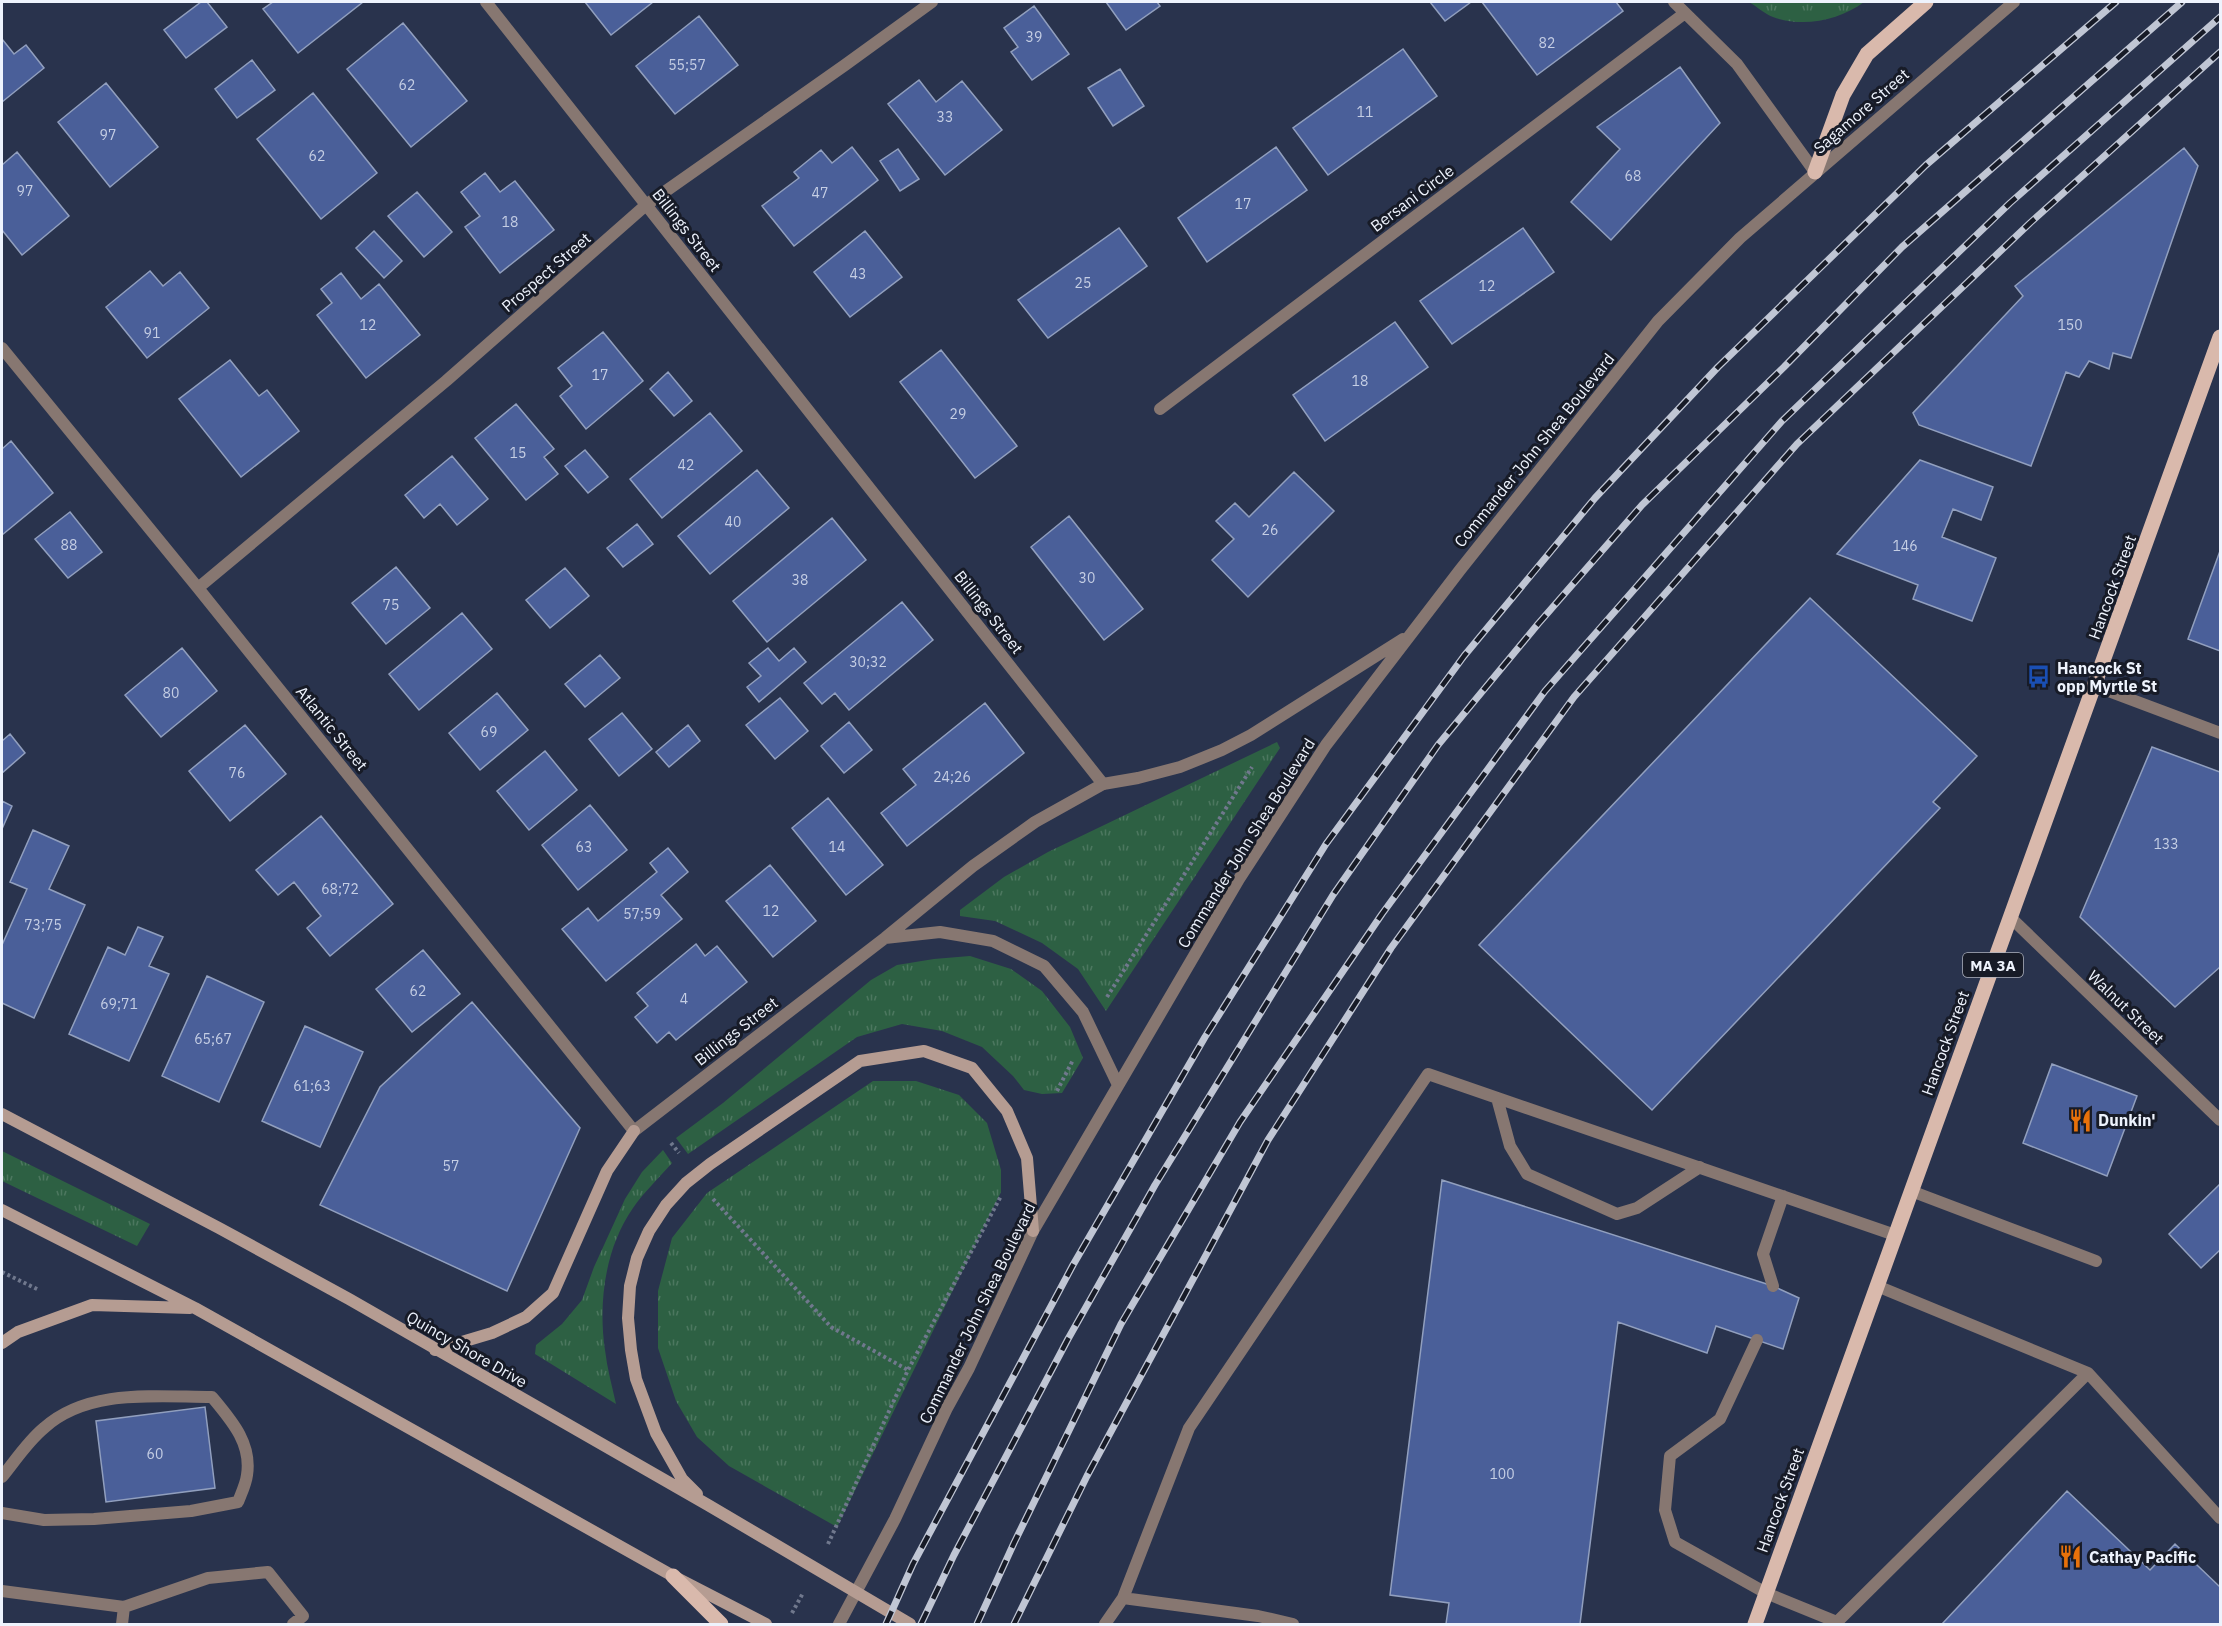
<svg xmlns="http://www.w3.org/2000/svg" width="2222" height="1626" font-family="'IBM Plex Sans',sans-serif">
	<style>
		.grass { fill: url(#grass-tufts) }
		.building { fill: #4a5f99; stroke: #919fbe; stroke-width: 1.5 }
		.lines { fill: none; stroke-linecap: round; stroke-linejoin: round }
		.path { stroke: #70788d; stroke-width: 4; stroke-dasharray: 3 3; stroke-linecap: butt }
		.service { stroke: #877771; stroke-width: 12 }
		.minor { stroke: #877771; stroke-width: 12 }
		.tertiary { stroke: #877771; stroke-width: 12 }
		.secondary { stroke: #b59c92; stroke-width: 12 }
		.primary { stroke: #d9b9ac; stroke-width: 15 }
		.rail-casing { stroke: #c0c6d4; stroke-width: 7 }
		.rail { stroke: #171b27; stroke-width: 4.5; stroke-dasharray: 14; stroke-linecap: butt }
		.labels { text-anchor: middle; dominant-baseline: central; stroke-width: 6; stroke-linejoin: round; paint-order: stroke }
		.number-label { font-size: 14px; fill: #c5cee4 }
		.shield { fill: #171b27; stroke: #aeb2bd; stroke-width: 1.5 }
		.shield-label { font-size: 15px; font-weight: bold; fill: #eef3fd }
		.street-label { font-size: 16px; fill: #eef3fd; stroke: #171b27 }
		.poi-label { font-size: 16px; font-weight: bold; fill: #eef3fd; stroke: #171b27; text-anchor: start }
	</style>
	<defs>
		<pattern id="grass-tufts" width="24" height="20" patternUnits="userSpaceOnUse" patternTransform="scale(1.5)"><rect width="24" height="20" fill="#2d6043"/><path d="M3 7l-1-3M5 7V3M7 7l1-3M15 17l-1-3M17 17v-4M19 17l1-3" fill="none" stroke="#4c775f"/></pattern>
	</defs>
	<rect width="100%" height="100%" fill="#29334d"/>
	<!-- grass -->
	<path class="grass" d="M1749 2H1864C1840 20 1803 28 1773 17 1765 14 1756 6 1749 2Z
		M1277 742 1280 748 1106 1011 1078 969 1042 943 995 921 960 916V910L1004 877 1048 852Z
		M970 956 1011 969 1042 991 1070 1027 1083 1058 1062 1093 1042 1094 1024 1090 1013 1076 982 1047 942 1031 902 1024 857 1037 688 1154 676 1138 723 1103 871 980 897 965 934 959Z
		M873 1081H916L959 1095 987 1123 1001 1170V1192L837 1527 729 1466 697 1437 676 1401 658 1348V1291L672 1238 707 1193Z
		M663 1150 672 1163C659 1178 644 1192 633 1208 605 1248 598 1303 605 1350 607 1368 612 1386 616 1404L535 1354 536 1345 562 1324 582 1300 594 1267 625 1199 642 1172Z
		M2 1151 150 1224 137 1246 2 1181Z"/>
	<!-- building -->
	<path class="building" d="M201 2H207L227 27 186 58 164 30Z
		M273 2H363L298 53 263 9Z
		M585 2H653L611 35Z
		M1106 2H1157L1160 6 1126 30Z
		M1430 2H1471L1445 21Z
		M1482 2H1616L1623 11 1537 75Z
		M1034 6 1069 54 1032 80 1011 52 1018 47 1004 28Z
		M699 16 738 65 675 114 636 66Z
		M403 23 467 101 411 147 347 69Z
		M2 39 14 54 26 45 44 68 2 102Z
		M1403 49 1437 96 1328 175 1293 128Z
		M252 60 275 90 237 118 215 89Z
		M1680 67 1720 123 1611 240 1571 202 1620 149 1597 127Z
		M1120 69 1144 106 1113 126 1088 88Z
		M919 80 936 102 962 81 1002 130 945 175 888 104Z
		M106 83 158 147 110 187 58 122Z
		M313 93 377 173 321 219 257 139Z
		M852 147 878 180 794 246 762 206 799 178 794 172 821 150 832 163Z
		M1276 147 1307 190 1207 262 1178 218Z
		M2184 148 2198 166 2131 358 2113 353 2109 369 2089 361 2079 377 2066 372 2031 466 1919 425 1913 413 2023 296 2015 286Z
		M898 149 919 179 900 191 880 161Z
		M17 152 69 216 22 255 2 230V165Z
		M485 173 500 192 515 181 554 230 500 273 465 227 480 216 461 192Z
		M417 192 452 232 424 257 388 216Z
		M1119 228 1147 266 1048 338 1018 300Z
		M1523 228 1554 272 1452 344 1420 301Z
		M374 231 402 261 384 278 356 248Z
		M865 231 902 277 850 317 814 272Z
		M150 271 163 286 180 272 209 308 147 358 106 307Z
		M341 273 361 299 379 284 420 335 366 378 317 315 332 303 321 289Z
		M1395 322 1428 367 1325 441 1293 395Z
		M603 332 643 381 586 429 560 396 572 386 558 368Z
		M941 350 1017 446 975 478 900 382Z
		M230 360 259 396 267 390 299 431 241 477 179 399Z
		M668 372 692 401 674 416 650 389Z
		M516 404 554 449 544 457 558 474 526 500 475 438Z
		M710 413 742 451 662 518 630 479Z
		M11 441 53 493 2 535V449Z
		M585 450 608 477 588 493 565 466Z
		M452 456 488 499 457 525 440 504 424 518 405 495Z
		M1920 460 1993 487 1981 520 1953 509 1942 537 1996 558 1972 621 1913 599 1918 585 1837 554Z
		M757 470 789 508 710 574 678 536Z
		M1294 472 1334 511 1248 597 1212 560 1234 539 1216 521 1235 503 1249 517Z
		M70 512 102 552 68 578 35 539Z
		M1069 516 1143 609 1104 640 1031 547Z
		M832 518 866 560 767 642 733 601Z
		M637 524 653 544 623 567 607 548Z
		M2220 551V651L2188 639Z
		M396 567 430 608 386 644 352 603Z
		M565 568 589 596 550 628 526 600Z
		M1810 598 1977 756 1933 802 1940 808 1652 1110 1479 945Z
		M902 602 933 640 849 710 835 693 822 704 804 683Z
		M462 613 492 649 419 710 389 674Z
		M182 648 217 691 161 737 125 695Z
		M768 648 779 661 794 648 806 662 759 702 747 687 761 676 749 663Z
		M600 655 620 678 585 707 565 684Z
		M497 693 528 730 480 770 449 733Z
		M780 698 808 731 775 759 746 725Z
		M985 703 1024 753 907 846 881 813 916 785 903 769Z
		M622 713 652 749 619 776 589 739Z
		M849 722 872 750 844 773 821 746Z
		M245 725 286 774 230 821 189 771Z
		M688 725 700 741 669 767 656 752Z
		M10 734 25 753 2 773V741Z
		M2152 747 2220 772V967L2175 1007 2080 917Z
		M545 751 577 790 529 830 497 791Z
		M828 798 883 865 846 895 792 828Z
		M2 801 12 806 2 829Z
		M590 805 627 850 578 890 542 845Z
		M321 816 393 904 330 956 307 928 321 916 294 882 278 895 256 870Z
		M33 830 69 846 49 889 85 905 34 1018 2 1003V945L27 889 10 882Z
		M668 848 688 872 661 895 682 919 606 981 562 929 588 908 598 921 657 872 650 863Z
		M770 865 816 921 773 957 726 901Z
		M138 927 163 937 149 966 169 974 129 1061 69 1034 108 947 125 955Z
		M696 944 705 956 717 946 747 982 676 1040 669 1032 657 1043 635 1017 648 1006 637 993Z
		M423 950 460 994 412 1032 376 989Z
		M207 976 264 1002 219 1102 162 1076Z
		M472 1002 580 1128 507 1291 320 1205 380 1087Z
		M305 1026 363 1052 320 1147 262 1121Z
		M2052 1064 2137 1096 2107 1176 2023 1143Z
		M1442 1180 1773 1286 1799 1298 1783 1349 1716 1326 1707 1353 1618 1322 1580 1624H1446L1449 1603 1390 1595Z
		M2220 1184V1250L2201 1268 2169 1234Z
		M205 1407 215 1488 106 1502 96 1421Z
		M2067 1491 2150 1570 2175 1544 2220 1587V1624H1942Z"/>
	<g class="lines">
		<!-- path -->
		<path class="path" d="M1107 997 1252 767
			M1057 1091 1073 1060
			M671 1143 679 1153
			M713 1199 831 1327 908 1370
			M2 1272 39 1290
			M828 1544 908 1370 1001 1196
			M792 1613 803 1593"/>
		<!-- service -->
		<path class="service" d="M1497 1098 1510 1146 1527 1174 1617 1214 1637 1208 1700 1167
			M1911 1191 2096 1261
			M1773 1286 1763 1254 1783 1196
			M1877 1286 2088 1373 2220 1518
			M1757 1340 1720 1419 1670 1456 1665 1510 1675 1542 1766 1593 1837 1622V1624
			M2 1477C15 1461 28 1441 44 1428 88 1388 157 1397 212 1397 231 1420 252 1443 247 1475 246 1484 241 1494 238 1502L191 1511 94 1519 44 1520 2 1513
			M2 1591 124 1607
			M1123 1598 1258 1616 1293 1624
			M1837 1622 2088 1373
			M122 1624 124 1607 208 1578 268 1572 303 1616 293 1624
			M1105 1624 1123 1598 1189 1428 1428 1074 1895 1235"/>
		<!-- minor -->
		<path class="minor" d="M486 2 1103 784
			M1674 2 1737 64 1815 172
			M2 348 198 588 634 1131
			M1160 409 1685 13
			M198 588 446 381 646 205 845 65 932 2
			M2095 686 2220 733
			M2010 917 2220 1120"/>
		<!-- tertiary -->
		<path class="tertiary" d="M885 938 940 932 993 941 1044 966 1083 1012 1118 1085
			M634 1131 885 938 973 866 1035 822 1103 784 1138 778 1180 767 1222 750 1251 735 1403 639
			M839 1624 895 1519 947 1408 969 1368 1033 1231 1239 879 1326 745 1460 570 1658 321 1740 238 2014 2"/>
		<!-- secondary -->
		<path class="secondary" d="M2 1114 219 1228 349 1299 708 1505 910 1624
			M2 1210 195 1308 673 1576 766 1624
			M2 1343 18 1332 92 1305 190 1308
			M435 1350 492 1333 526 1317 553 1293 607 1171 634 1131
			M697 1494 682 1479 656 1433 636 1379 631 1350 628 1318 630 1286 637 1258 649 1231 666 1205 686 1183 710 1164 860 1061 924 1051 972 1068 1007 1111 1027 1158 1033 1231"/>
		<!-- primary -->
		<path class="primary" d="M1815 172 1843 95 1867 54 1926 2
			M673 1576 721 1624
			M1755 1624 2220 337"/>
		<defs>
			<path id="rail" d="M886 1624 913 1564 1073 1265 1205 1037 1326 844 1464 656 1595 498 1718 367 1926 165 2116 2
				M921 1624 954 1555 1068 1339 1155 1185 1333 895 1438 745 1538 624 1642 505 1784 367 1902 247 2182 2
				M977 1624 1014 1543 1121 1324 1240 1122 1382 914 1545 691 1782 421 2010 203 2220 17
				M1014 1624 1087 1476 1268 1140 1391 948 1574 697 1797 444 2030 223 2220 52"/>
		</defs>
		<!-- rail casing -->
		<use href="#rail" class="rail-casing"/>
		<!-- rail -->
		<use href="#rail" class="rail"/>
	</g>
	<!-- icons -->
	<defs>
		<symbol id="bus-bare" viewBox="-9 -9 18 18"><path d="M-5-6H5V4H4V6H2V4H-2V6H-4V4H-5ZM-3.5-4V0h7V-4ZM-3.5 1.2v1.5H-2V1.2ZM2 1.2v1.5H3.5V1.2Z" fill="#1a4fb4" stroke="#171b27" stroke-width="2.5" paint-order="stroke"/></symbol>
		<symbol id="restaurant-bare" viewBox="-9 -9 18 18"><path d="M-5-6h1v4h1v-4h1v4h1v-4h1v5L-1.5 .5V6h-2V.5L-5-1ZM5-6V6H3V1.5H1.5Q1.5-4 5-6Z" fill="#e8710a" stroke="#171b27" stroke-width="2.5" paint-order="stroke"/></symbol>
	</defs>
	<g fill-rule="evenodd">
		<use href="#bus-bare" x="2022" y="660" width="33" height="33"/>
		<use href="#restaurant-bare" x="2064" y="1104" width="33" height="33"/>
		<use href="#restaurant-bare" x="2054" y="1540" width="33" height="33"/>
	</g>
	<g class="labels">
		<!-- number labels -->
		<g class="number-label">
			<text x="1034" y="37">39</text>
			<text x="1547" y="43">82</text>
			<text x="687" y="65">55;57</text>
			<text x="407" y="85">62</text>
			<text x="1365" y="112">11</text>
			<text x="945" y="117">33</text>
			<text x="108" y="135">97</text>
			<text x="317" y="156">62</text>
			<text x="1633" y="176">68</text>
			<text x="25" y="191">97</text>
			<text x="820" y="193">47</text>
			<text x="1243" y="204">17</text>
			<text x="510" y="222">18</text>
			<text x="858" y="274">43</text>
			<text x="1083" y="283">25</text>
			<text x="1487" y="286">12</text>
			<text x="368" y="325">12</text>
			<text x="2070" y="325">150</text>
			<text x="152" y="333">91</text>
			<text x="600" y="375">17</text>
			<text x="1360" y="381">18</text>
			<text x="958" y="414">29</text>
			<text x="518" y="453">15</text>
			<text x="686" y="465">42</text>
			<text x="733" y="522">40</text>
			<text x="1270" y="530">26</text>
			<text x="69" y="545">88</text>
			<text x="1905" y="546">146</text>
			<text x="1087" y="578">30</text>
			<text x="800" y="580">38</text>
			<text x="391" y="605">75</text>
			<text x="868" y="662">30;32</text>
			<text x="171" y="693">80</text>
			<text x="489" y="732">69</text>
			<text x="237" y="773">76</text>
			<text x="952" y="777">24;26</text>
			<text x="2166" y="844">133</text>
			<text x="584" y="847">63</text>
			<text x="837" y="847">14</text>
			<text x="340" y="889">68;72</text>
			<text x="771" y="911">12</text>
			<text x="642" y="914">57;59</text>
			<text x="43" y="925">73;75</text>
			<text x="418" y="991">62</text>
			<text x="684" y="999">4</text>
			<text x="119" y="1004">69;71</text>
			<text x="213" y="1039">65;67</text>
			<text x="312" y="1086">61;63</text>
			<text x="451" y="1166">57</text>
			<text x="155" y="1454">60</text>
			<text x="1502" y="1474">100</text>
		</g>
		<!-- shield labels -->
		<rect class="shield" x="1963" y="953" width="60" height="24" rx="4.5"/>
		<g class="shield-label">
			<text x="1993" y="965">MA 3A</text>
		</g>
		<!-- street labels -->
		<g class="street-label">
			<text transform="translate(1861 111) rotate(-41)">Sagamore Street</text>
			<text transform="translate(1412 198) rotate(-37)">Bersani Circle</text>
			<text transform="translate(687 230) rotate(52)">Billings Street</text>
			<text transform="translate(546 272) rotate(-41)">Prospect Street</text>
			<text transform="translate(1534 450) rotate(-51)">Commander John Shea Boulevard</text>
			<text transform="translate(2112 587) rotate(-70)">Hancock Street</text>
			<text transform="translate(989 612) rotate(52)">Billings Street</text>
			<text transform="translate(332 728) rotate(51)">Atlantic Street</text>
			<text transform="translate(1246 843) rotate(-58)">Commander John Shea Boulevard</text>
			<text transform="translate(2126 1007) rotate(44)">Walnut Street</text>
			<text transform="translate(736 1031) rotate(-38)">Billings Street</text>
			<text transform="translate(1945 1043) rotate(-70)">Hancock Street</text>
			<text transform="translate(977 1313) rotate(-64)">Commander John Shea Boulevard</text>
			<text transform="translate(467 1349) rotate(30)">Quincy Shore Drive</text>
			<text transform="translate(1780 1500) rotate(-70)">Hancock Street</text>
		</g>
		<!-- poi labels -->
		<g class="poi-label">
			<text x="2057" y="668">Hancock St<tspan x="2057" dy="18">opp Myrtle St</tspan></text>
			<text x="2098" y="1120">Dunkin'</text>
			<text x="2089" y="1557">Cathay Pacific</text>
		</g>
	</g>
	<!-- border -->
	<rect width="2222" height="1626" fill="none" stroke="#eef3fd" stroke-width="6"/>
</svg>
